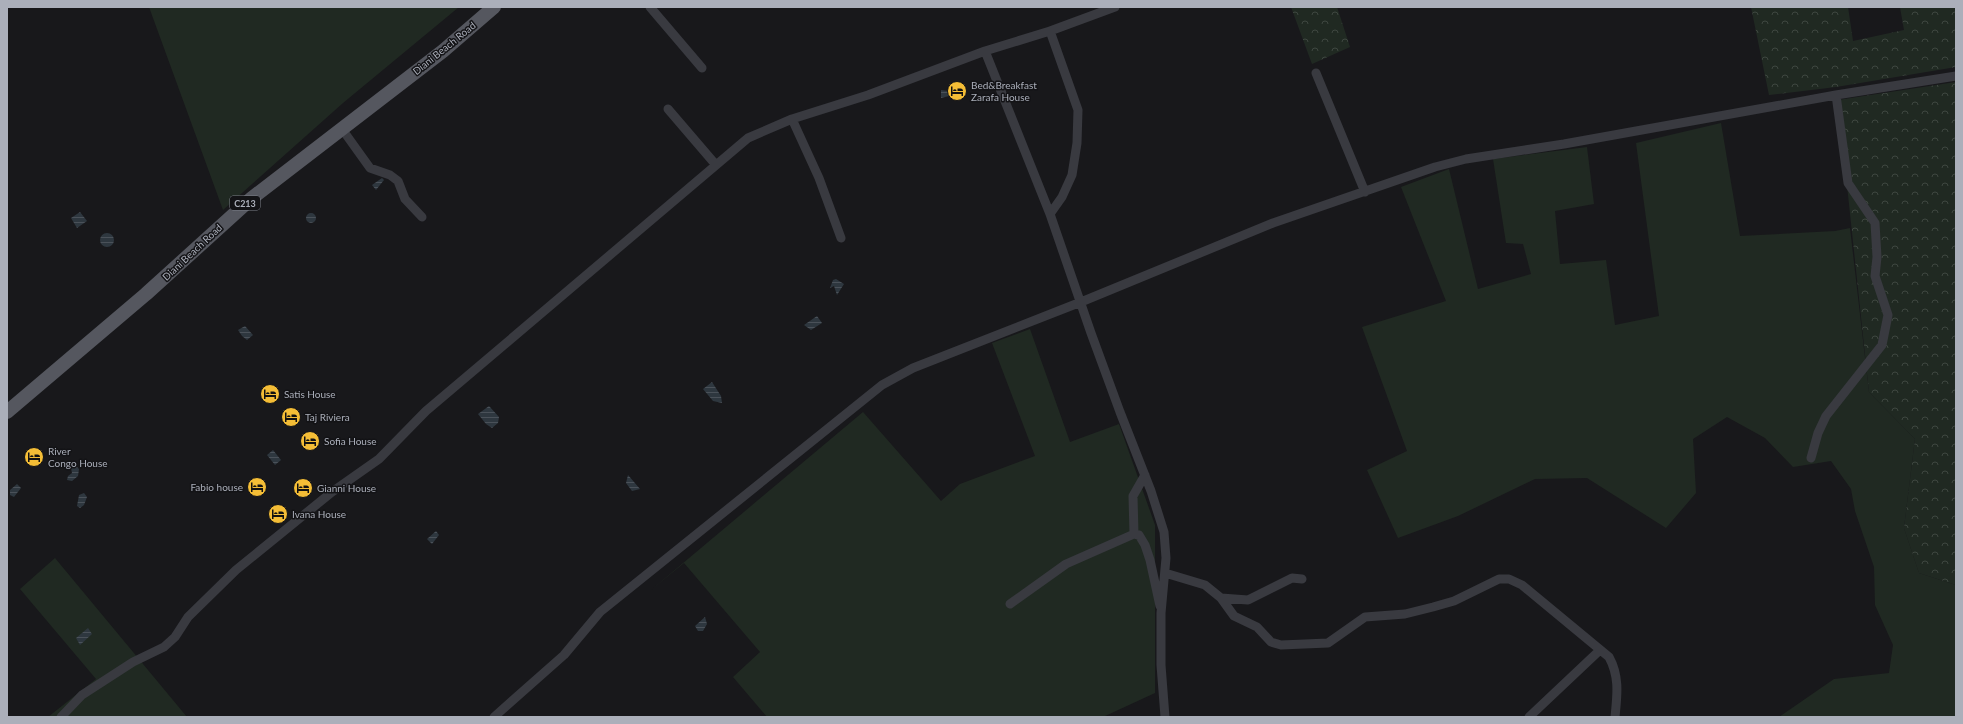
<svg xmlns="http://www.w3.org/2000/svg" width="1963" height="724" font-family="Lato,sans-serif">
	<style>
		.grass { fill: #202922 }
		.forest { fill: url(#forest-crowns) }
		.water { fill: url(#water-rules) }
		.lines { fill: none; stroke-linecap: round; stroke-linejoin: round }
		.minor { stroke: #393a40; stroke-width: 9 }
		.primary { stroke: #55575f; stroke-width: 14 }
		.labels { text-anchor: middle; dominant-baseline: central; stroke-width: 3; stroke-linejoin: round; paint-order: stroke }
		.shield { fill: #131316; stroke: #7d8089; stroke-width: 1 }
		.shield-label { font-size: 9px; font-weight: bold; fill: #abafba }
		.street-label { font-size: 10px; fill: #abafba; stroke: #131316 }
		.poi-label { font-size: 10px; fill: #abafba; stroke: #131316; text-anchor: start }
	</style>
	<defs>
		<pattern id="forest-crowns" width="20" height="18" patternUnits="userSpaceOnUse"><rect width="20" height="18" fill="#202922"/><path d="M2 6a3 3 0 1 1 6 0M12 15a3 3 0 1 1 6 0" fill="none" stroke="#3e4640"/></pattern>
		<pattern id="water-rules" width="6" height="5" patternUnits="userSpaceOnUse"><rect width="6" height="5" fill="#2e373f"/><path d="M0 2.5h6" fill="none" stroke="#4a5159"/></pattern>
	</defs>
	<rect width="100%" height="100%" fill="#18181b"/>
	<!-- grass -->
	<path class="grass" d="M149 7H459L343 103 223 210Z
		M1721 123 1740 236 1835 231 1850 228 1869 392 1915 439 1904 528 1919 573 1956 585V717H1779L1834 679 1889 673 1893 645 1875 605 1874 567 1855 511 1851 489 1831 461 1793 467 1765 438 1727 417 1693 439 1696 493 1666 528 1587 478 1535 479 1458 516 1398 538 1367 470 1407 451 1362 327 1446 301 1401 187 1449 169 1478 289 1531 274 1523 244 1506 243 1493 159 1587 147 1594 204 1555 211 1560 264 1606 260 1615 325 1659 316 1636 143Z
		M1030 329 1070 442 1119 424 1155 525V693L1103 717H767L733 677 760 652 684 563 651 590 863 412 941 501 960 484 1035 456 992 343Z
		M55 558 187 717H48L96 679 20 589Z"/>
	<!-- forest -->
	<path class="forest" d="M1291 7H1337L1350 47 1312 64Z
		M1751 7H1848L1853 41 1904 30 1900 7H1956V67L1836 87 1769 95Z
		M1956 82V585L1919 573 1904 528 1915 439 1869 392 1838 100Z"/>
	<!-- water -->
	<path class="water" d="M941 90 957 92 953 95 941 98Z
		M382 178 384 180 376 190 372 185Z
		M80 212 87 221 77 228 71 218Z
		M306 218a5 5 0 1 1 10 0a5 5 0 1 1-10 0Z
		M100 240a7 7 0 1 1 14 0a7 7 0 1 1-14 0Z
		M836 279 844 284 837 295 834 286 830 288 833 280Z
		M817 316 822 323 811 330 804 325Z
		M245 326 253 335 247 340 242 336 238 330Z
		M712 382 721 396 722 403 713 401 703 389Z
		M489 406 499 417 498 423 492 428 486 424 478 414Z
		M273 450 281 460 275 465 267 455Z
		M76 466 79 469 78 476 72 481 67 480 68 476 72 473 71 468Z
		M628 475 640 489 632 491 626 483Z
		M17 484 21 488 14 497 10 495V490Z
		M84 493 87 497 84 505 80 508 77 506 79 495Z
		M436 531 439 535 432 544 427 539Z
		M705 617 707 624 703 631H698L695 626Z
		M88 628 92 634 80 645 76 638Z"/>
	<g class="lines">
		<!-- minor -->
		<path class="minor" d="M650 7 702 68
			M1115 7 1050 31 1078 110 1077 143 1072 175 1062 197 1050 214 1091 333 1120 412 1151 491 1164 532 1166 558 1161 613V665L1165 717
			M985 51 1050 214
			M1316 73 1365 192
			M668 109 716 165
			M792 119 819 178 841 238
			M342 129 370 168 390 175 398 181 405 199 422 217
			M1811 458 1818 433 1826 416 1882 345 1888 315 1875 276 1877 257 1875 223 1848 183 1836 95
			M1134 534 1133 496 1145 475
			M1165 573 1205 585 1221 598 1234 616 1257 627 1271 642 1281 645 1328 643 1365 617 1405 614 1433 607 1454 601 1499 579H1509L1522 585 1609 657C1620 677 1617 696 1615 717
			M1221 598 1248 600 1292 578 1302 579
			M1010 604 1066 564 1134 534 1139 535 1145 545 1150 560 1160 606
			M61 717 82 695 133 662 164 647 175 637 188 617 236 570 332 492 379 459 426 411 748 138 792 119 868 95 985 51 1050 31
			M494 717 564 655 600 612 882 385 913 368 1081 302 1273 223 1435 167 1466 159 1564 144 1836 95 1956 76
			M1529 717 1600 650"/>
		<!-- primary -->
		<path class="primary" d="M7 412 146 294 252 198 443 51 494 7"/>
	</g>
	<!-- icons -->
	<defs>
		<symbol id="hotel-disc" viewBox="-11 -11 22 22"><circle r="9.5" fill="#f4bd36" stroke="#131316"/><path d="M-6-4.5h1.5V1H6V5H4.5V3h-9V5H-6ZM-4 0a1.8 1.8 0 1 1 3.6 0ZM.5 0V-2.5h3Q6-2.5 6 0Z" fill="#111"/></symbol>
	</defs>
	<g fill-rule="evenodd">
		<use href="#hotel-disc" x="946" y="80" width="22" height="22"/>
		<use href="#hotel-disc" x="259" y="383" width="22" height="22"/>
		<use href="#hotel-disc" x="280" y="406" width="22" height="22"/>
		<use href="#hotel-disc" x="299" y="430" width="22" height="22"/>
		<use href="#hotel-disc" x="23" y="446" width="22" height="22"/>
		<use href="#hotel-disc" x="246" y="476" width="22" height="22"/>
		<use href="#hotel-disc" x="292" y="477" width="22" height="22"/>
		<use href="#hotel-disc" x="267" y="503" width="22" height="22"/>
	</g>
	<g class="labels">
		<!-- shield labels -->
		<rect class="shield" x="230" y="196" width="30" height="14" rx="3"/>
		<g class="shield-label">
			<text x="245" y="203">C213</text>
		</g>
		<!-- street labels -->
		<g class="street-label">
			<text transform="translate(444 48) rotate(-39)">Diani Beach Road</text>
			<text transform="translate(192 252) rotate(-43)">Diani Beach Road</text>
		</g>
		<!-- poi labels -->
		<g class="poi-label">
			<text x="971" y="85">Bed&amp;Breakfast<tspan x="971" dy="12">Zarafa House</tspan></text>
			<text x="284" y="394">Satis House</text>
			<text x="305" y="417">Taj Riviera</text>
			<text x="324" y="441">Sofia House</text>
			<text x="48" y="451">River<tspan x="48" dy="12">Congo House</tspan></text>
			<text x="243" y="487" text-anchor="end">Fabio house</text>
			<text x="317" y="488">Gianni House</text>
			<text x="292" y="514">Ivana House</text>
		</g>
	</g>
	<!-- border -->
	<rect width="1963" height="724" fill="none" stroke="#abafba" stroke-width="16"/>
</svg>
